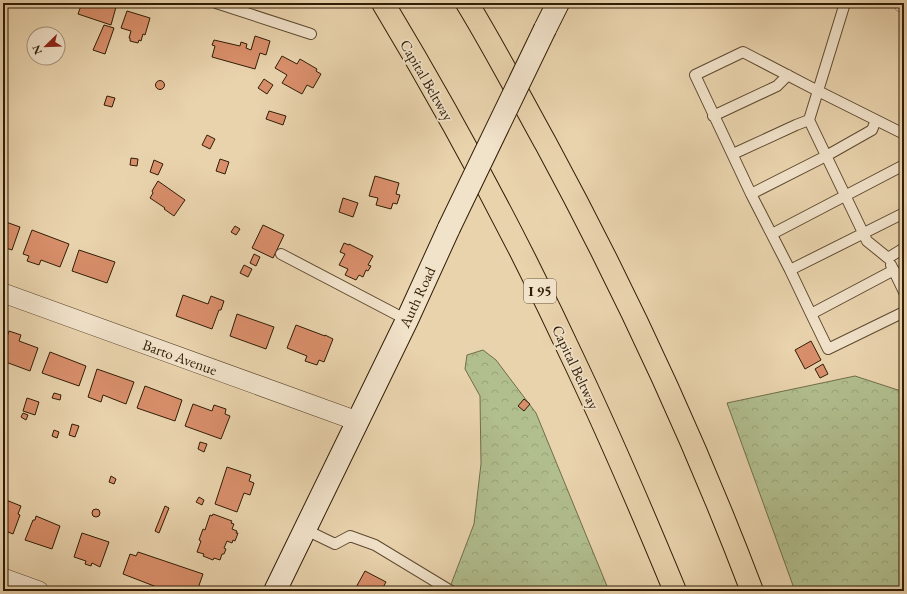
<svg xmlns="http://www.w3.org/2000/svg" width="907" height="594" font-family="'EB Garamond',serif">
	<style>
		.forest { fill: url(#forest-crowns); stroke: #706e4a }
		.building { fill: #d98f6b; stroke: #301d05 }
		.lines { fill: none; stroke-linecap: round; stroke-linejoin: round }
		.lane-casing { stroke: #5e4a2f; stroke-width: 12 }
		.street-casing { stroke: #5e4a2f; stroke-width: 20 }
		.secondary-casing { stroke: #301d05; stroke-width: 24 }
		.highway-casing { stroke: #301d05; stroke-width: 24 }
		.lane { stroke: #f1e2ca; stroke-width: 10 }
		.street { stroke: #f1e2ca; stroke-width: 19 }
		.secondary { stroke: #f1e2ca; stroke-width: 22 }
		.highway { stroke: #e9d3ad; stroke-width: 22 }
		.secondary-bridge-casing { stroke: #301d05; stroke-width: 24; stroke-linecap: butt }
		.secondary-bridge { stroke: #f1e2ca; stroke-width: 22 }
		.labels { text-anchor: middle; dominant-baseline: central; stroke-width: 3.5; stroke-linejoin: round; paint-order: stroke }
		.shield { fill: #f1e2ca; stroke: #6a5840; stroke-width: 1 }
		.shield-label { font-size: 14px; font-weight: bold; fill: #301d05 }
		.street-label { font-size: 15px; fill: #301d05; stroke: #f1e2ca }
	</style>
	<defs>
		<pattern id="forest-crowns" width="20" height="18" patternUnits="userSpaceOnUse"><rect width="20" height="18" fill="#b1be8e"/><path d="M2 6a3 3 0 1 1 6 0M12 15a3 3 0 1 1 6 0" fill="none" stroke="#99a379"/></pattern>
	</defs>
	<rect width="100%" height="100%" fill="#e9d3ad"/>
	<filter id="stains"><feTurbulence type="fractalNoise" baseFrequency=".005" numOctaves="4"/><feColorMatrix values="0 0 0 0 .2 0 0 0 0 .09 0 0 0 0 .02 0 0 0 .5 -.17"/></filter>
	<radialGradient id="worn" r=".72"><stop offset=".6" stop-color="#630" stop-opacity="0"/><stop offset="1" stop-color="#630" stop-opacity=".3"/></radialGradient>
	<!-- forest -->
	<path class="forest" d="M483 350 496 360 536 413 609 591H447L450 587 474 524 481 464 480 396 465 369 467 355Z
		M855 376 904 392V591H795L727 403Z"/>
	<!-- building -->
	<path class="building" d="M82 3H101L106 4V3H111L110 5 116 7 111 25 78 14Z
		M127 11 150 18 145 35 143 34 141 41 139 40 138 43 130 41V38H129L131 31 121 28Z
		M104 25 114 28 105 54 93 50Z
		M255 36 270 41 266 55 260 53 255 69 212 57 215 46 212 45 214 40 240 46 241 42 247 44 246 48 251 50Z
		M282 56 297 64 300 59 317 69 316 71 321 74 313 88 307 85 302 94 282 83 287 75 275 68Z
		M264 79 273 85 267 94 258 88Z
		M155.5 85a4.5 4.5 0 1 1 9 0a4.5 4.5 0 1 1-9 0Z
		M107 96 115 98 112 107 104 105Z
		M269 111 286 116 283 125 266 119Z
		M207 135 215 139 210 149 202 145Z
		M131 158 138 159 137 166 130 165Z
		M220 159 229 162 225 174 216 171Z
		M154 160 163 164 158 175 150 172Z
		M375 176 399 183 396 194 400 195 397 204 393 203 391 209 376 205 378 198 369 196Z
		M158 181 185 200 174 216 164 209 165 208 150 198 153 193 152 191Z
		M343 198 358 203 353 217 339 212Z
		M3 221 20 227 12 250 3 247Z
		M263 225 284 235 273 258 252 248Z
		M235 226 240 229 236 235 231 232Z
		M32 230 69 244 60 267 41 260 39 265 27 261 29 256 23 254Z
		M344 243 349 245V244L373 256 368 265 371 266 368 271 366 270 363 277 359 275 356 280 345 275 348 269 339 265 345 254 340 252Z
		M79 250 115 262 107 283 72 271Z
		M254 254 260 257 256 266 250 263Z
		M244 265 252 269 248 277 240 273Z
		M183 295 208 304 211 296 224 301 221 310H219L212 329 176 316Z
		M237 314 274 327 266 349 230 336Z
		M296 325 325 336V335L333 339 324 362 319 360 317 365 305 361 307 356 287 348Z
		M9 331 21 335 19 341 38 348 30 371 3 361V335L7 337Z
		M811 341 821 360 805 369 795 350Z
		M50 352 86 366 79 386 42 373Z
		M823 364 828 374 820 378 815 369Z
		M97 369 134 382 126 404 103 395 101 402 88 397Z
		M145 386 182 400 175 421 137 408Z
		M54 393 61 395 60 400 52 398Z
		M27 398 39 402 35 415 23 411Z
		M524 399 530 404 524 411 518 406Z
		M193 404 212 411 214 405 226 409 225 414 230 416 221 439 185 426Z
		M23 413 28 415 26 420 21 417Z
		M72 424 79 426 75 437 69 435Z
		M54 430 59 432 57 438 52 436Z
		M200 442 207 444 204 452 198 449Z
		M227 467 251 475 249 481 254 483 250 495 244 493 237 512 215 504Z
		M111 476 116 479 114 484 109 482Z
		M199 497 204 500 202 505 196 502Z
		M6 500 21 506 18 514 20 515 13 534 3 530V507Z
		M165 506 169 508 159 533 155 531Z
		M92 513a4 4 0 1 1 8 0a4 4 0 1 1-8 0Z
		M213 514 232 521 231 523 234 524 232 529 237 531 236 533H238L235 541 233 540 232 543 227 541 224 548 226 549 224 554H222L220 560 214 558 213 560 203 556 204 554 197 552 201 541 199 540 203 529 205 530 210 515 212 516Z
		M36 516 60 526 52 549 25 540 33 520H35Z
		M82 533 109 542 100 567 92 563 91 566 85 564 86 561 74 557Z
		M138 552 203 574 197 591H189L180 588 179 591H167L123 574 130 554 136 556Z
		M365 571 386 582 381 591H354Z"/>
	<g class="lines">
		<defs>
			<path id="lane" d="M216 3 311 34
				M845 3 809 120 867 241 888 258 904 248
				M713 116 777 86 788 75
				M733 154 796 125 809 120
				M751 194 826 156 872 130 876 120
				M772 234 904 165
				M281 254 407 320
				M891 265 904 292
				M790 270 751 194 695 75 743 52 818 91 904 134
				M894 270 811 314 828 349 904 312
				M811 314 790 270 904 213
				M304 529 335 544 350 536 375 545 451 591"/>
			<path id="street" d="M903 3H904
				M3 293 357 421
				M3 578 39 591"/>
			<path id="secondary" d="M545 29 558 3
				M275 591 407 320 449 228"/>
			<path id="highway" d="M383 3C454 121 519 242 577 367 612 441 644 516 675 591
				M467 3C495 49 520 97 546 144 624 288 694 438 752 591"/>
		</defs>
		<!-- lane casing -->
		<use href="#lane" class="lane-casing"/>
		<!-- street casing -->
		<use href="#street" class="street-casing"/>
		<!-- secondary casing -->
		<use href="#secondary" class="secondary-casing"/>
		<!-- highway casing -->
		<use href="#highway" class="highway-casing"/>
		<!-- lane -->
		<use href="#lane" class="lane"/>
		<!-- street -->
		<use href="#street" class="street"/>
		<!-- secondary -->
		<use href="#secondary" class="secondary"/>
		<!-- highway -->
		<use href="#highway" class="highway"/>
		<defs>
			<path id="secondary-bridge" d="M449 228 545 29"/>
		</defs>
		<!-- secondary-bridge casing -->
		<use href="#secondary-bridge" class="secondary-bridge-casing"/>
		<!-- secondary-bridge -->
		<use href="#secondary-bridge" class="secondary-bridge"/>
	</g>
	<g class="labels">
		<!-- shield labels -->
		<rect class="shield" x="524" y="279" width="32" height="24" rx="3"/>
		<g class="shield-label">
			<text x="540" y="291">I 95</text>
		</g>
		<!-- street labels -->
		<g class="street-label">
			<text transform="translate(427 80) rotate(60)">Capital Beltway</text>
			<text transform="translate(417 297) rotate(-65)">Auth Road</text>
			<text transform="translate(180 357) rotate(20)">Barto Avenue</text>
			<text transform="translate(576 367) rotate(65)">Capital Beltway</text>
		</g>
	</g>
	<!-- margin -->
	<rect width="907" height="594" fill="none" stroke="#e9d3ad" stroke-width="16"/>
	<rect x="4" y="4" width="899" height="586" fill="none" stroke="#301d05" stroke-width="2"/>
	<rect x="8" y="8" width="891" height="578" fill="none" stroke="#301d05"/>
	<!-- north arrow -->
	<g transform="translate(46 46) rotate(247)"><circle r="19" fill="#f1e2ca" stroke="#a4937b"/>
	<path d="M0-3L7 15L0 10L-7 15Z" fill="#8f2418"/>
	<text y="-6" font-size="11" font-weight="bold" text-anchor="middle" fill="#301d05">N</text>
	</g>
	<rect width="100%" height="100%" filter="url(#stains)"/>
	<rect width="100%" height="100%" fill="url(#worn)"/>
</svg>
